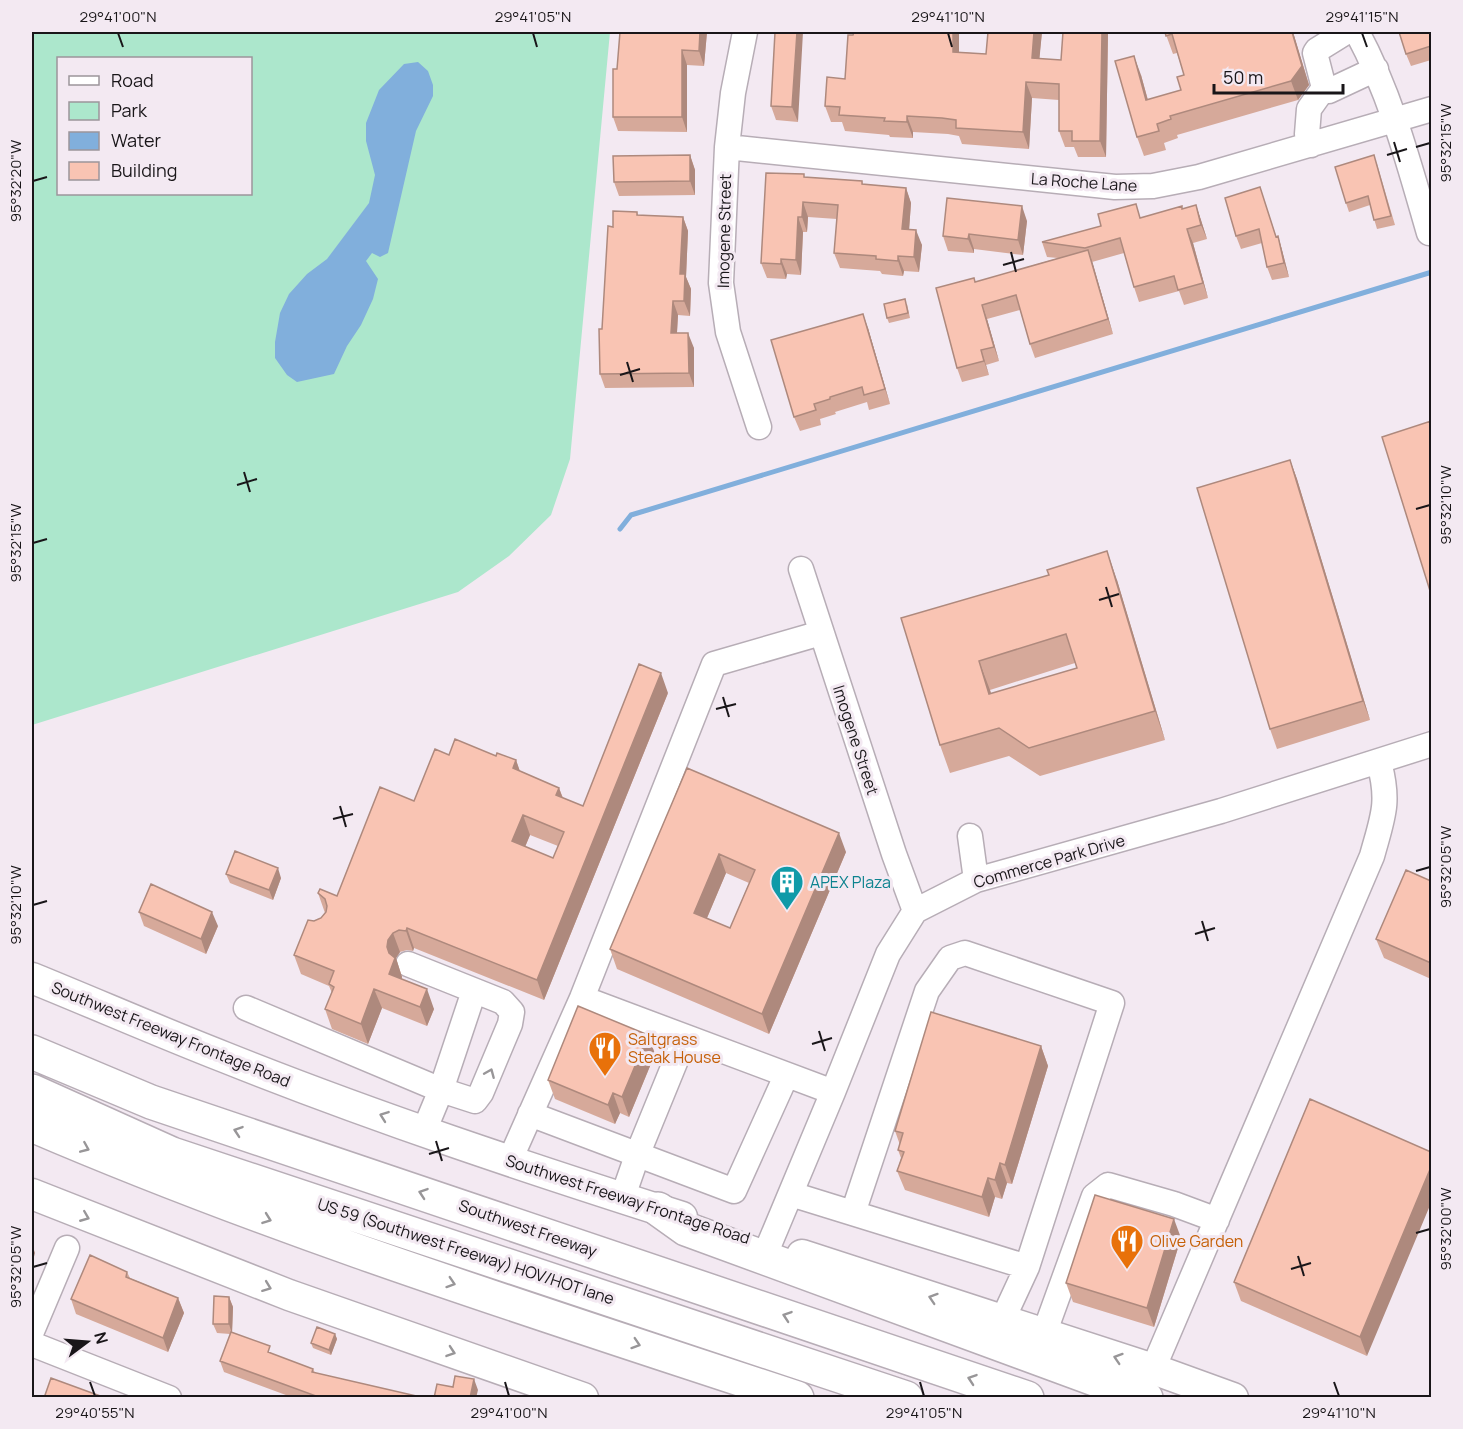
<svg xmlns="http://www.w3.org/2000/svg" width="1463" height="1429" font-family="Manrope,sans-serif">
	<style>
		.green { fill: #ace7cc; fill-rule: evenodd }
		.water { fill: #81afdc }
		.lines { fill: none; stroke-linecap: round; stroke-linejoin: round }
		.stream { stroke: #81afdc; stroke-width: 5 }
		.minor-casing { stroke: #b7adb6; stroke-width: 27 }
		.major-casing { stroke: #b7adb6; stroke-width: 33 }
		.highway-casing { stroke: #b7adb6; stroke-width: 36 }
		.minor { stroke: #fff; stroke-width: 24 }
		.major { stroke: #fff; stroke-width: 30 }
		.highway { stroke: #fff; stroke-width: 33 }
		.wall { fill: #d6a99a; fill-rule: evenodd }
		.shaded-wall { fill: #ae897d }
		.building { fill: #f9c4b3; stroke: #ae897d; stroke-width: 1.5; fill-rule: evenodd }
		.oneway { stroke: #989698 }
		.ticks { fill: none; stroke: #191619; stroke-width: 2 }
		.labels { text-anchor: middle; dominant-baseline: central; stroke-width: 6; stroke-linejoin: round; paint-order: stroke }
		.street-label { font-size: 16px; fill: #191619; stroke: #f3e9f2 }
		.culture-label { font-size: 16px; fill: #0d838f; stroke: #f3e9f2; text-anchor: start }
		.food-label { font-size: 16px; fill: #c56008; stroke: #f3e9f2; text-anchor: start }
		.neatline { fill: none; stroke: #191619; stroke-width: 2 }
		.ticks-label { font-size: 15px; text-anchor: middle; fill: #191619 }
	</style>
	<rect width="100%" height="100%" fill="#f3e9f2"/>
	<!-- green -->
	<path class="green" d="M32 32H610L570 459 551 515 509 556 458 592 32 725ZM58 58H250V194H58Z"/>
	<!-- water -->
	<path class="water" d="M418 62 428 71 433 85V96L416 131 388 253 380 257 372 253 366 261 378 279 373 299 361 325 347 346 334 374 297 382 287 375 275 358V342L280 313 289 294 307 274 327 259 369 203 375 175 366 141V123L379 90 404 64Z"/>
	<g class="lines">
		<!-- stream -->
		<path class="stream" d="M620 529 631 515 1432 272"/>
		<defs>
			<path id="minor" d="M745 32 733 93 727 147 721 283 728 332 759 427
				M1346 32 1317 50 1315 53 1324 88 1329 91 1376 69
				M1357 32C1391 95 1409 164 1429 233
				M1311 145 1307 134 1309 109 1324 88
				M727 147 1115 187 1153 186 1199 177 1432 109
				M801 569 894 854 915 911
				M970 836 976 880
				M582 998 833 1092
				M246 1008 441 1090 475 1101 481 1093 510 1024 512 1012 503 1002 408 964
				M530 1114 734 1191 786 1076
				M424 1131 441 1090 474 991
				M510 1160 582 998 714 664 821 633
				M791 1194 1027 1267
				M622 1199 638 1153 685 1038
				M853 1213 927 991 950 958 965 953 1112 1003 1027 1267 1002 1321
				M769 1245 833 1092 888 954 915 911 976 880 1221 811 1432 744
				M32 1331 67 1248
				M1044 1334 1094 1196 1108 1185 1174 1204 1217 1220
				M32 1344 169 1398
				M1153 1369 1372 856C1383 816 1390 803 1379 762"/>
			<path id="major" d="M32 978C96 1004 160 1032 224 1057 374 1117 528 1168 682 1217
				M32 1194 289 1295 583 1398
				M802 1255 1153 1369 1233 1398"/>
			<path id="highway" d="M32 1052 151 1102 1027 1398
				M32 1091 172 1154 906 1398
				M32 1125C281 1232 540 1313 797 1398
				M658 1209 686 1229 1146 1398"/>
		</defs>
		<!-- minor casing -->
		<use href="#minor" class="minor-casing"/>
		<!-- major casing -->
		<use href="#major" class="major-casing"/>
		<!-- highway casing -->
		<use href="#highway" class="highway-casing"/>
		<!-- minor -->
		<use href="#minor" class="minor"/>
		<!-- major -->
		<use href="#major" class="major"/>
		<!-- highway -->
		<use href="#highway" class="highway"/>
	</g>
	<!-- wall -->
	<path class="wall" d="M707 32 704 66 687 65V132L618 131 613 117 617 69Z
		M775 32 798 122 776 120 771 106Z
		M988 32H1042L1039 59 1061 60 1063 32H1108L1106 157H1078L1074 147H1065L1059 131V100L1032 98 1029 149 962 144 959 136 948 134 913 132V138L890 137 889 135 845 131 842 122H831L825 106 845 79 959 52 986 54Z
		M1165 32H1293L1309 85 1298 100 1177 135 1178 138 1164 143 1166 150 1144 156 1137 137 1141 75 1148 100 1181 90 1184 75 1177 53 1173 54Z
		M1431 32V60L1411 66 1406 54Z
		M690 155 695 170V195L619 196 614 182Z
		M1377 164 1395 225 1377 229 1370 205 1349 212 1346 203Z
		M805 177 862 181 863 184 906 188 911 203 909 230 922 245 919 272 904 271 903 276 882 274 880 271 840 268 834 253 837 219 808 217 807 232H803L801 275 787 274 786 279 767 278 761 263Z
		M1260 187 1276 236H1278L1282 250 1289 277 1272 280 1267 267 1262 243 1241 249 1236 236Z
		M1196 205 1207 239 1193 243 1208 298 1184 305 1179 291 1139 302 1134 287 1124 253 1092 262 1113 334 1035 358 1030 344 1020 310 987 319 999 361 986 365 989 375 962 382 957 368 976 282 1058 258 1047 257 1042 242 1141 218 1183 209Z
		M637 212 638 215 683 217 688 231 686 277 691 289 690 316 678 315 677 333 694 348V387L605 388 600 374 602 329 613 227Z
		M1027 221 1023 255 974 249V253L948 251 943 236Z
		M907 304 910 318 889 323 887 318Z
		M868 328 890 404 869 410 867 402 835 412 836 414 820 419 821 425 800 431 794 417Z
		M1290 460 1297 479 1370 720 1277 749 1270 729Z
		M1117 580 1165 740 1040 776 1009 756 950 773 940 745 901 618ZM1075 663 1077 668 991 694 990 690Z
		M668 693 544 1000 414 948 413 951 407 950 400 952 396 958 402 977V979L434 1009 427 1026 382 1008 368 1044 332 1029 325 1009 332 993 329 986 301 974 294 955 314 921 321 918 325 913 318 893 337 896 414 801 496 756 516 760 520 772 559 788 563 798 583 806ZM530 835 558 846 553 858 525 847Z
		M687 768 846 852 769 1034 617 969 610 949ZM726 873 749 883 730 928 707 918Z
		M226 874 281 878 273 900 230 883Z
		M1431 881V979L1384 958 1376 939Z
		M139 912 218 926 206 954 144 926Z
		M648 1035 655 1054 629 1117 620 1113 615 1124 555 1099 548 1080Z
		M1041 1046 1048 1066 1012 1184 1007 1183 1002 1199 995 1197 989 1217 905 1190 897 1171 901 1158 898 1150 900 1145 895 1131Z
		M1310 1099 1367 1356 1241 1301 1234 1282Z
		M1181 1238 1154 1327 1073 1302 1066 1283Z
		M127 1272 130 1278 178 1298 184 1313 168 1352 76 1314 71 1299Z
		M229 1297 233 1307 232 1332 273 1354 313 1369 315 1373 425 1398H294L224 1372 220 1361 230 1334 217 1333 213 1324Z
		M335 1334 337 1339 331 1355 313 1348 311 1343Z"/>
	<!-- shaded-wall -->
	<path class="shaded-wall" d="M700 32H707L704 66 699 51Z
		M797 32H803L798 122 792 107Z
		M953 32H959V68L953 52Z
		M1034 32H1042L1038 74 1032 58Z
		M1102 32H1108L1106 157 1100 141Z
		M1292 32H1293L1309 85 1298 100 1291 81Z
		M682 50 687 65V132L682 117Z
		M1134 56 1141 75 1153 119 1146 100Z
		M1026 82 1032 98 1029 149 1023 132Z
		M907 116 913 132V138L907 122Z
		M690 155 695 170V195L690 181Z
		M906 188 911 203 908 244 902 229Z
		M803 202 808 217 807 232 802 217Z
		M1196 205 1201 220 1207 239 1201 225Z
		M1022 206 1027 221 1023 255 1018 240Z
		M683 217 688 231 686 277 691 289 690 316 684 301 680 274Z
		M798 217 803 232 801 275 796 260Z
		M1187 229 1193 243 1208 298 1203 283Z
		M916 230 922 245 919 272 914 257Z
		M969 234 974 249V253L968 239Z
		M1278 236 1282 250 1289 277 1284 263Z
		M1088 250 1093 264 1113 334 1108 319Z
		M898 256 904 271 903 276 898 261Z
		M781 259 787 274 786 279 781 264Z
		M673 301 678 315 676 348 671 333Z
		M982 305 987 319 999 361 994 347Z
		M863 314 868 328 890 404 885 389Z
		M688 333 694 348V387L689 373Z
		M981 350 986 365 989 375 984 361Z
		M1290 460 1297 479 1370 720 1363 701Z
		M1107 551 1117 580 1165 740 1155 711Z
		M979 661 990 690 1000 723 989 694Z
		M661 673 668 693 544 1000 537 980Z
		M516 760 523 780 513 768Z
		M559 788 566 807 556 795Z
		M523 815 530 835 519 861 512 841Z
		M839 833 846 852 769 1034 762 1014Z
		M719 854 726 873 701 932 694 913Z
		M278 868 281 878 273 900 269 890Z
		M212 912 218 926 206 954 201 939Z
		M407 928 414 948 413 951 406 931Z
		M393 933 400 952 396 958 402 977 396 993 389 974 387 947 388 940Z
		M374 989 382 1008 368 1044 361 1024Z
		M427 989 434 1009 427 1026 420 1007Z
		M648 1035 655 1054 629 1117 622 1097Z
		M1041 1046 1048 1066 1012 1184 1005 1165Z
		M613 1093 620 1113 615 1124 608 1105Z
		M1000 1163 1007 1183 1002 1199 995 1180Z
		M1431 1167V1203L1367 1356 1360 1337Z
		M988 1178 995 1197 989 1217 982 1197Z
		M1174 1219 1181 1238 1154 1327 1147 1308Z
		M32 1244 35 1253 32 1264Z
		M229 1297 233 1307 232 1334 229 1324Z
		M178 1298 184 1313 168 1352 163 1338Z
		M335 1334 337 1339 331 1355 329 1350Z
		M474 1379 478 1390 476 1398H470Z"/>
	<!-- building -->
	<path class="building" d="M620 32H700L699 51 682 50V117H613V69H617Z
		M775 32H797L792 107 771 106Z
		M854 32H953V52L986 54 988 32H1034L1032 58 1061 60 1063 32H1102L1100 141H1072V131H1059V84L1026 82 1023 132 956 128V120L942 118 907 116V122L884 121 885 118 839 115 840 107 825 106 827 77 845 79 848 35H853Z
		M1165 32H1292L1302 66 1291 81 1170 116 1171 119 1157 124 1159 131 1137 137 1115 61 1134 56 1146 100 1181 90 1177 77 1184 75 1172 34 1166 36Z
		M1399 32H1431V46L1406 54Z
		M690 155V181L614 182 613 156Z
		M1374 155 1391 216 1374 220 1368 196 1346 203 1335 167Z
		M766 173 804 174V177L862 181V184L906 188 902 229 916 230 914 257 898 256V261L876 259V256L834 253 838 205 803 202 802 217H798L796 260 781 259V264L761 263Z
		M1260 187 1276 237 1278 236 1284 263 1267 267 1259 229 1236 236 1225 198Z
		M947 198 1022 206 1018 240 969 234 968 239 943 236Z
		M1136 204 1140 218 1182 206V209L1196 205 1201 225 1187 229 1203 283 1178 290 1174 276 1134 287 1120 238 1085 248 1042 242 1101 226 1098 214Z
		M613 211 637 212V215L683 217 680 274H685L684 301H673L671 333H688L689 373 600 374 599 329H602L608 226 613 227Z
		M1088 250 1108 319 1030 344 1016 295 982 305 994 347 981 350 984 361 957 368 936 288 974 278 975 282Z
		M905 299 908 313 887 318 884 304Z
		M863 314 885 389 864 395 862 387 830 397V399L814 404 816 410 794 417 771 340Z
		M1431 421V594L1382 437Z
		M1290 460 1363 701 1270 729 1197 488Z
		M1107 551 1155 711 1029 748 999 728 940 745 901 618 1049 575 1047 570ZM1066 634 1077 668 989 694 979 661Z
		M639 664 661 673 537 980 407 928 406 931 399 930 393 933 388 940 387 947 389 953 395 958 389 974 427 989 420 1007 374 989 361 1024 325 1009 334 987 329 984 334 971 294 955 308 920 314 921 321 918 326 912 327 906 325 899 318 893 320 889 337 896 380 787 414 801 435 749 449 755 455 739 496 756 497 753 516 760 513 768 559 788 556 795 583 806ZM523 815 564 832 553 858 512 841Z
		M687 768 839 833 762 1014 610 949ZM719 854 755 870 730 928 694 913Z
		M235 851 278 868 269 890 226 874Z
		M1406 870 1431 881V963L1376 939Z
		M151 884 212 912 201 939 139 912Z
		M578 1006 648 1035 622 1097 613 1093 608 1105 548 1080Z
		M931 1012 1041 1046 1005 1165 1000 1163 995 1180 988 1178 982 1197 897 1171 904 1152 898 1150 903 1133 895 1131Z
		M1310 1099 1431 1152V1167L1360 1337 1234 1282Z
		M1095 1195 1174 1219 1147 1308 1066 1283Z
		M90 1255 127 1272 126 1277 178 1298 163 1338 71 1299Z
		M214 1296 229 1297V1324H213Z
		M317 1327 335 1334 329 1350 311 1343Z
		M231 1332 270 1346 268 1352 313 1369 312 1372 425 1398H316V1396L220 1361Z
		M455 1376 474 1379 470 1398H434L437 1384 453 1387Z
		M51 1378 103 1397 44 1398Z"/>
	<!-- one-way arrows -->
	<defs><path id="oneway-chevron" d="M-2-3.5L2.5 0L-2 3.5" fill="none" stroke-width="1.6" stroke-linecap="round" stroke-linejoin="round" transform="scale(1.5)"/></defs>
	<g class="oneway">
		<use href="#oneway-chevron" transform="translate(490 1073) rotate(-67)"/>
		<use href="#oneway-chevron" transform="translate(384 1116) rotate(-160)"/>
		<use href="#oneway-chevron" transform="translate(238 1131) rotate(-161)"/>
		<use href="#oneway-chevron" transform="translate(85 1148) rotate(23)"/>
		<use href="#oneway-chevron" transform="translate(423 1193) rotate(-161)"/>
		<use href="#oneway-chevron" transform="translate(85 1217) rotate(22)"/>
		<use href="#oneway-chevron" transform="translate(267 1219) rotate(20)"/>
		<use href="#oneway-chevron" transform="translate(451 1283) rotate(18)"/>
		<use href="#oneway-chevron" transform="translate(267 1287) rotate(21)"/>
		<use href="#oneway-chevron" transform="translate(933 1298) rotate(-162)"/>
		<use href="#oneway-chevron" transform="translate(787 1316) rotate(-161)"/>
		<use href="#oneway-chevron" transform="translate(636 1344) rotate(18)"/>
		<use href="#oneway-chevron" transform="translate(451 1352) rotate(19)"/>
		<use href="#oneway-chevron" transform="translate(1118 1358) rotate(-162)"/>
		<use href="#oneway-chevron" transform="translate(972 1379) rotate(-161)"/>
	</g>
	<!-- ticks -->
	<path class="ticks" d="M118 33 123 47M533 33 537 47M948 33 952 47M1362 33 1367 47M1394 142 1400 162M1416 147 1430 143M1387 155 1407 149M33 181 47 177M1011 252 1016 272M1003 265 1024 259M627 362 633 382M620 375 640 369M244 472 250 492M237 485 257 479M1416 509 1430 505M33 543 47 539M1106 587 1112 607M1099 600 1119 594M723 697 729 717M716 709 736 704M340 806 346 827M333 819 353 814M1416 871 1430 867M33 905 47 901M1202 921 1208 941M1195 934 1215 928M819 1031 825 1051M812 1044 832 1038M436 1141 442 1161M429 1154 449 1148M1416 1233 1430 1229M1298 1256 1304 1276M33 1267 47 1263M1291 1269 1311 1263M90 1382 95 1396M505 1382 509 1396M920 1382 924 1396M1334 1382 1339 1396"/>
	<!-- icons -->
	<defs>
		<symbol id="building-pin" viewBox="-11 -11 22 30"><path d="M0 17L-7.5 6A9.5 9.5 0 1 1 7.5 6Z" fill="#0f9aa8" stroke="#f3e9f2"/><path d="M-4-6H4V6H1V3H-1V6H-4ZM-2.5-4.3h1.7v1.8h-1.7ZM.8-4.3h1.7v1.8H.8ZM-2.5-1h1.7V.8h-1.7ZM.8-1h1.7V.8H.8Z" fill="#fff"/></symbol>
		<symbol id="restaurant-pin" viewBox="-11 -11 22 30"><path d="M0 17L-7.5 6A9.5 9.5 0 1 1 7.5 6Z" fill="#e8710a" stroke="#f3e9f2"/><path d="M-5-6h1v4h1v-4h1v4h1v-4h1v5L-1.5 .5V6h-2V.5L-5-1ZM5-6V6H3V1.5H1.5Q1.5-4 5-6Z" fill="#fff"/></symbol>
	</defs>
	<g fill-rule="evenodd">
		<use href="#building-pin" x="768" y="863" width="38" height="52"/>
		<use href="#restaurant-pin" x="586" y="1029" width="38" height="52"/>
		<use href="#restaurant-pin" x="1108" y="1222" width="38" height="52"/>
	</g>
	<g class="labels">
		<!-- street labels -->
		<g class="street-label">
			<text transform="translate(1084 182) rotate(4)">La Roche Lane</text>
			<text transform="translate(724 231) rotate(-89)">Imogene Street</text>
			<text transform="translate(856 740) rotate(72)">Imogene Street</text>
			<text transform="translate(1049 861) rotate(-16)">Commerce Park Drive</text>
			<text transform="translate(171 1034) rotate(22)">Southwest Freeway Frontage Road</text>
			<text transform="translate(628 1199) rotate(18)">Southwest Freeway Frontage Road</text>
			<text transform="translate(528 1228) rotate(19)">Southwest Freeway</text>
			<text transform="translate(466 1251) rotate(18)">US 59 (Southwest Freeway) HOV/HOT lane</text>
		</g>
		<!-- culture labels -->
		<g class="culture-label">
			<text x="810" y="882">APEX Plaza</text>
		</g>
		<!-- food labels -->
		<g class="food-label">
			<text x="628" y="1039">Saltgrass<tspan x="628" dy="18">Steak House</tspan></text>
			<text x="1150" y="1241">Olive Garden</text>
		</g>
	</g>
	<!-- border -->
	<rect width="1463" height="1429" fill="none" stroke="#f3e9f2" stroke-width="66"/>
	<!-- legend -->
	<rect x="57" y="57" width="195" height="138" fill="#f3e9f2" stroke="#9c959b" stroke-width="1.5"/>
	<rect x="69" y="76" width="30" height="9" fill="#ffffff" stroke="#9c959b" stroke-width="1.5"/>
	<text x="111" y="87" font-size="18" fill="#191619">Road</text>
	<rect x="69" y="102" width="30" height="18" fill="#ace7cc" stroke="#9c959b" stroke-width="1.5"/>
	<text x="111" y="117" font-size="18" fill="#191619">Park</text>
	<rect x="69" y="132" width="30" height="18" fill="#81afdc" stroke="#9c959b" stroke-width="1.5"/>
	<text x="111" y="147" font-size="18" fill="#191619">Water</text>
	<rect x="69" y="162" width="30" height="18" fill="#f9c4b3" stroke="#9c959b" stroke-width="1.5"/>
	<text x="111" y="177" font-size="18" fill="#191619">Building</text>
	<!-- north arrow -->
	<g transform="translate(87 1342) rotate(74)" stroke="#f3e9f2" stroke-width="4.5" paint-order="stroke">
	<path d="M0-4.5L10 22L0 15L-10 22Z" fill="#191619"/>
	<text y="-9" font-size="16" font-weight="bold" text-anchor="middle" fill="#191619">N</text>
	</g>
	<!-- scale -->
	<path d="M1214 84v9h129v-9" fill="none" stroke="#191619" stroke-width="3"/>
	<text x="1223" y="84" font-size="18" fill="#191619" stroke="#f3e9f2" stroke-width="4.5" paint-order="stroke">50 m</text>
	<rect x="33" y="33" width="1397" height="1363" class="neatline"/>
	<g class="ticks-label">
		<text x="118" y="22">29°41'00"N</text>
		<text x="533" y="22">29°41'05"N</text>
		<text x="948" y="22">29°41'10"N</text>
		<text x="1362" y="22">29°41'15"N</text>
		<text transform="translate(1446 143) rotate(-90)" y="5">95°32'15"W</text>
		<text transform="translate(16 181) rotate(-90)" y="5">95°32'20"W</text>
		<text transform="translate(1446 505) rotate(-90)" y="5">95°32'10"W</text>
		<text transform="translate(16 543) rotate(-90)" y="5">95°32'15"W</text>
		<text transform="translate(1446 867) rotate(-90)" y="5">95°32'05"W</text>
		<text transform="translate(16 905) rotate(-90)" y="5">95°32'10"W</text>
		<text transform="translate(1446 1229) rotate(-90)" y="5">95°32'00"W</text>
		<text transform="translate(16 1267) rotate(-90)" y="5">95°32'05"W</text>
		<text x="95" y="1418">29°40'55"N</text>
		<text x="509" y="1418">29°41'00"N</text>
		<text x="924" y="1418">29°41'05"N</text>
		<text x="1339" y="1418">29°41'10"N</text>
	</g>
</svg>
